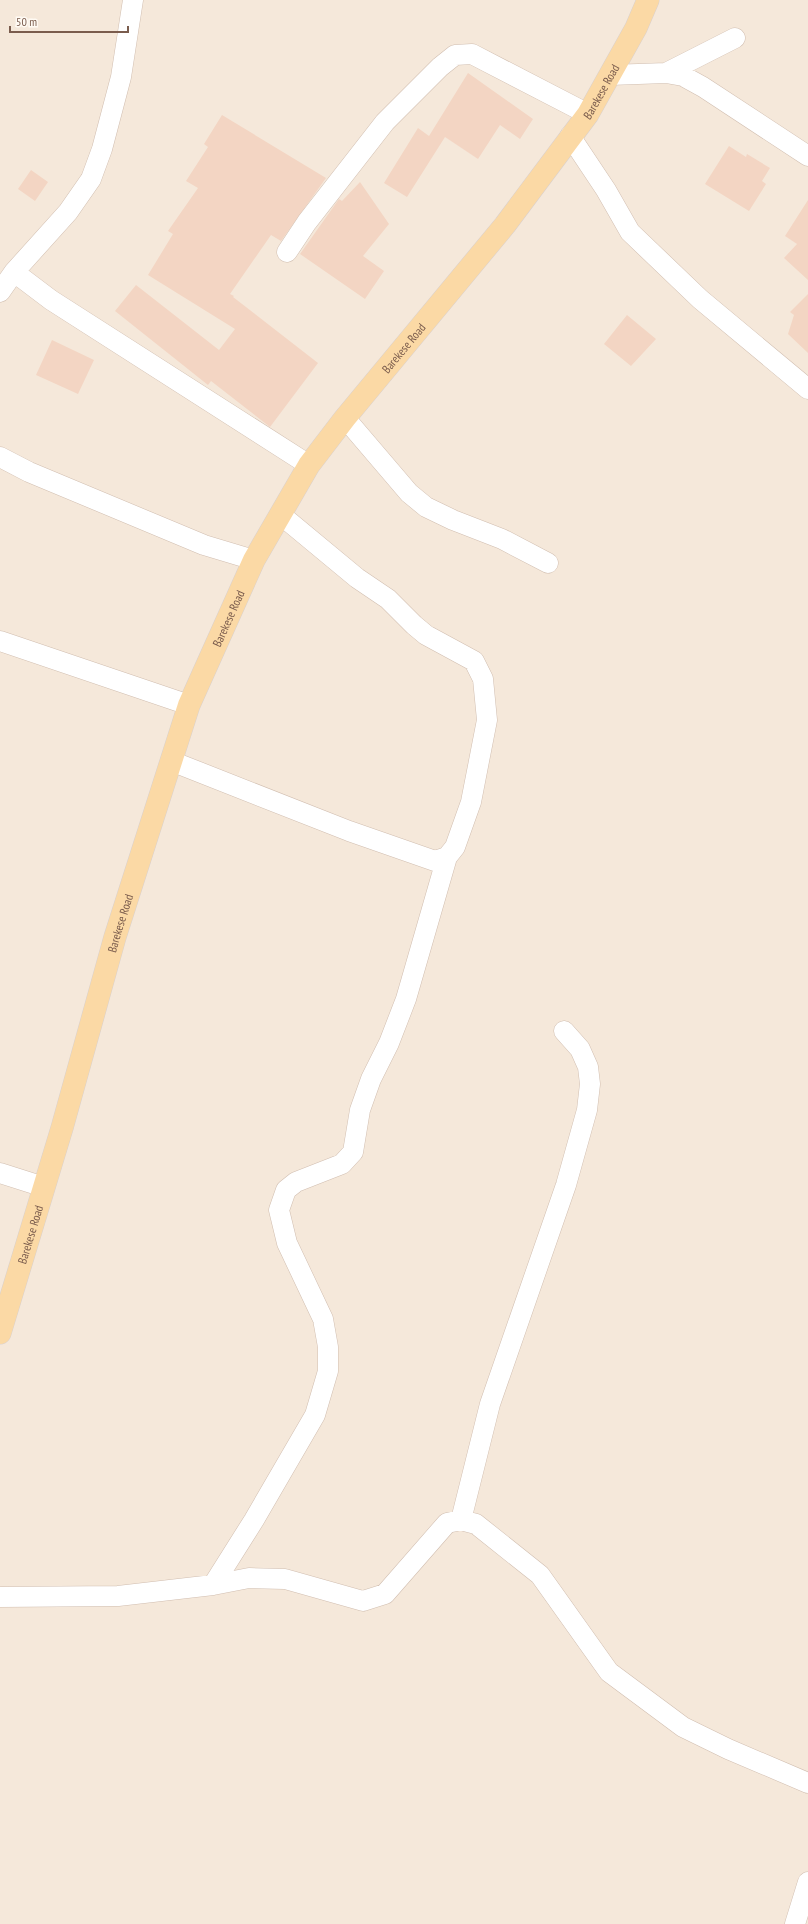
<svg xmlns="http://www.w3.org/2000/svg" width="808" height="1924" font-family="'PT Sans Narrow',sans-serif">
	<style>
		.residential { fill: #f5e8da }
		.building { fill: #f3d5c3 }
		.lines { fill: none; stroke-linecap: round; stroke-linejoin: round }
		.minor-casing { stroke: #d1beb0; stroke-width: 21 }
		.major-casing { stroke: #dad1cd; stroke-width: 23 }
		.minor { stroke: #fff; stroke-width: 20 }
		.major { stroke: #fbd9a5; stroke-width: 22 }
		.labels { text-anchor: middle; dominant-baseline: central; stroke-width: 3.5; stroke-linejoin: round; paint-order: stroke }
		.street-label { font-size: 12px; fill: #7a5c4d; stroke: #fffaf3 }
	</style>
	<rect width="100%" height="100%" fill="#fdf6ec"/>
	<!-- residential -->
	<path class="residential" d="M0 0H808V1924H0Z"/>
	<!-- building -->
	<path class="building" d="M468 73 533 119 520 139 500 125 478 159 445 137 407 197 384 183 418 128 429 136Z
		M222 115 326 178 281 241 271 235 230 294 234 296 233 297 318 363 270 427 211 381 208 385 115 311 136 285 219 350 235 329 148 275 173 234 168 231 198 188 186 181 208 147 204 144Z
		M729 146 746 157 747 154 770 168 762 181 766 184 749 211 705 184Z
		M31 170 48 182 35 201 18 189Z
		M360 182 389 224 363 256 384 271 365 299 300 254 339 199 342 201Z
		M808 200V280L784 258 797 244 785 236Z
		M808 294V353L788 334 794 315 790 312Z
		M627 315 656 339 631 366 604 344Z
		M52 340 94 360 78 394 36 375Z"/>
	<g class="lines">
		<defs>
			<path id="minor" d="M666 73 735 38
				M610 75 666 73 683 76 703 87 808 156
				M570 136 606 190 630 232 700 299 808 389
				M287 252 307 222 385 122 440 67 455 55 472 54 588 114
				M14 272 51 300 309 465
				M0 292 14 272 68 212 91 179 102 149 121 77 133 0
				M345 418 409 493 426 507 453 520 502 539 548 563
				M0 457 29 472 204 545 254 560
				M0 641 189 705
				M171 761 349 831 435 861 447 857 455 847 471 802 487 720 483 679 474 661 426 635 414 625 388 599 357 578 281 515
				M0 1173 44 1187
				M461 1520 490 1404 566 1185 587 1110 590 1084 588 1067 580 1049 564 1031
				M213 1585 254 1520 315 1415 328 1371V1347L323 1319 287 1243 279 1210 286 1190 296 1182 342 1164 353 1152 360 1110 371 1079 389 1043 406 999 447 857
				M0 1597 118 1596 213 1585 249 1578 285 1579 363 1601 385 1594 447 1523 461 1520 476 1524 540 1575 609 1672 683 1727 728 1749 808 1783
				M795 1924 808 1882"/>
			<g id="major">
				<path id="s1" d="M0 1333 62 1128 115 937 189 705 254 560 309 465 345 418 505 225 588 114 636 28 648 0"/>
			</g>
		</defs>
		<!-- minor casing -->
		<use href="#minor" class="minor-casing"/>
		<!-- major casing -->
		<use href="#major" class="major-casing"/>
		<!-- minor -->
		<use href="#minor" class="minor"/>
		<!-- major -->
		<use href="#major" class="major"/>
	</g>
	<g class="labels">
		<!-- street labels -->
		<g class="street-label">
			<text stroke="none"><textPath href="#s1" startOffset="1399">Barekese Road</textPath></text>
			<text stroke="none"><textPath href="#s1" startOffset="1075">Barekese Road</textPath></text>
			<text stroke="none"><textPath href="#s1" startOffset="751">Barekese Road</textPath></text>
			<text stroke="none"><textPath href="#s1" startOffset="427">Barekese Road</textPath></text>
			<text stroke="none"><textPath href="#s1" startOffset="103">Barekese Road</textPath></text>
		</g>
	</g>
	<!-- scale -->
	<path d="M10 26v6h118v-6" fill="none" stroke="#7a5c4d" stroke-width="2"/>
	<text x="16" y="26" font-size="12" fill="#7a5c4d" stroke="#fffaf3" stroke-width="3" paint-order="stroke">50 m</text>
</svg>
